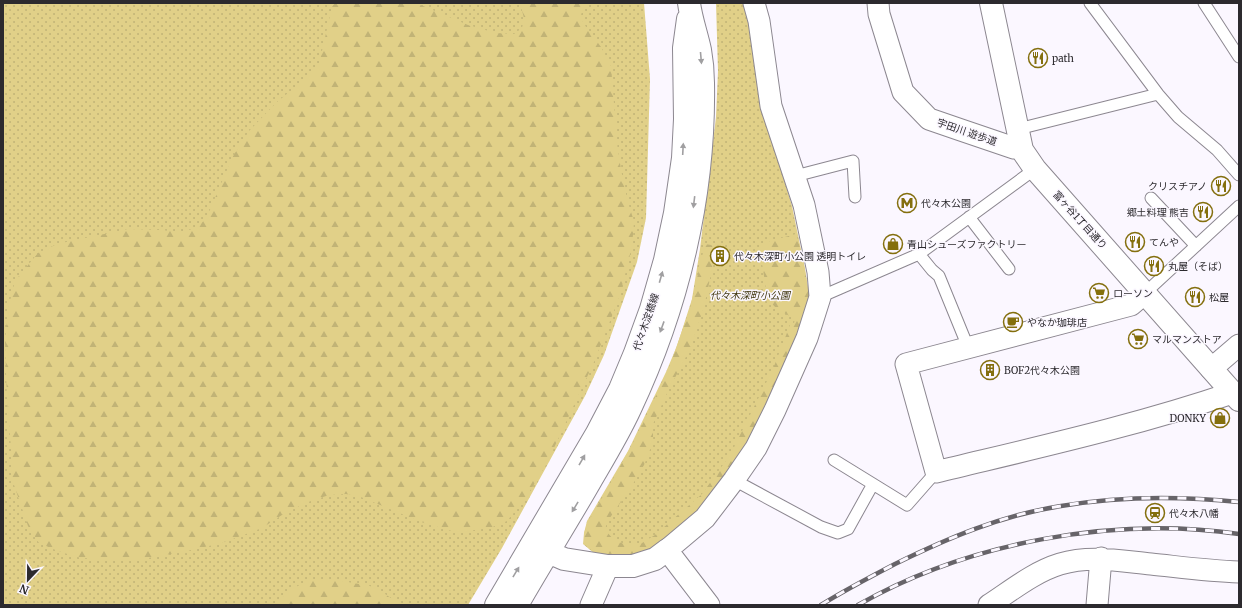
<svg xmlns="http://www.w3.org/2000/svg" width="1242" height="608" font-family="Merriweather,'Noto Sans JP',serif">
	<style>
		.grass { fill: url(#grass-dots) }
		.forest { fill: url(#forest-firs) }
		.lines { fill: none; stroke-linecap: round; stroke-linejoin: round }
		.lane-casing { stroke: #8c8790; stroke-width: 13 }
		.street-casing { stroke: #8c8790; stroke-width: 23 }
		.secondary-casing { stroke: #8c8790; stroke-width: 24 }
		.lane { stroke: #fff; stroke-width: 11 }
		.street { stroke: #fff; stroke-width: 21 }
		.secondary { stroke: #fff; stroke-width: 22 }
		.rail-casing { stroke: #676469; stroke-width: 4.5 }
		.rail { stroke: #fbf7ff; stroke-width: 3; stroke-dasharray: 9; stroke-linecap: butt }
		.oneway { fill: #a09fa1 }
		.labels { text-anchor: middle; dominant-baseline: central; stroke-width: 3; stroke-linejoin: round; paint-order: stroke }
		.poi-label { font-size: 10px; fill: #2c2a2e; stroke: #fbf7ff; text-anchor: start }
		.street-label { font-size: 10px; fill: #2c2a2e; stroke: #fbf7ff }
		.park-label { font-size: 10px; font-style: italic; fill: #433910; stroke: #fbf7ff }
	</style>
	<defs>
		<pattern id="grass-dots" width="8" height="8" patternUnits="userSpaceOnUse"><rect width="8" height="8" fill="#e1d088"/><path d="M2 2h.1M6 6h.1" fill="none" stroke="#c1b376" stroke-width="1.8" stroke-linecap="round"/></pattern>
		<pattern id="forest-firs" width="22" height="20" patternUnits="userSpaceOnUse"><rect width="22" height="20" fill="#e1d088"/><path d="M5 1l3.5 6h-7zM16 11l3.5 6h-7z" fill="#c1b376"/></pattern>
	</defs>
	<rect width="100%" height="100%" fill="#fbf7ff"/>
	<!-- grass -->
	<path class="grass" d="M3 3H644L650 79 646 218 637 262 604 355 585 396 502 548 468 605H3Z
		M716 3H746L761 104 792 206 805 269 809 295 802 325 707 503 665 540 644 553 619 557 595 554 583 544 584 533 587 521 628 451 666 372 677 346 692 299 700 249 716 117 718 71Z"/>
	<!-- forest -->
	<path class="forest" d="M335 3H416L468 25 496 33 514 34 522 28 524 18 520 3H589L581 14 582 20 586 27 601 47 611 66 617 143 621 170 628 203 634 221 632 247 619 298 594 362 546 465 525 499 507 521 490 528 467 531H452L421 522 361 497 346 494 329 495 308 502 285 513 262 528 222 543 182 552 137 560 108 561 77 557 58 551 39 543 28 526 12 479 11 448 7 399 5 343 8 309 15 281 38 253 57 244 128 229 159 230 183 232 195 228 206 219 233 156 249 131 277 102 314 72 319 64 332 7Z
		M796 234 803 258 809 295 801 327 760 420 730 475 707 501 665 539 643 553 620 557 595 553 584 544V533L588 521 608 488 639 432 670 365 690 308 705 244 717 246 704 307 690 349 668 391 653 424V442L644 465 630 489 607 522 605 530 615 541 628 545 642 543 655 535 702 494 730 455 773 369 790 325 794 323 795 319C784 312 772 309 767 295L759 244Z
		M331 579 370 586 385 594 401 605H278L286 593 308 580Z"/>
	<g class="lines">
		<defs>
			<path id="lane" d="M1090 3 1158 94 1178 117 1217 150 1239 175
				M1204 3 1239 57
				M1018 129 1158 94
				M795 176 853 161 855 197
				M1151 198 1196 246
				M969 217 1009 269
				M919 254 932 270 939 276 968 347
				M1145 293 1239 206
				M820 297 919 254 1035 169
				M834 460 907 505 936 472
				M734 480 821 527 838 533 848 529 873 484"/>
			<path id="street" d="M878 3 879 14 903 92 929 119 961 130 1014 148
				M1145 293 1131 305 906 364 936 472C1035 448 1135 426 1232 393
				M1211 369 1239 345
				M591 605 608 566
				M709 605 667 550 705 518 734 480 756 448 775 410 807 338 820 297 818 272 804 205 771 106 759 21 754 3
				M989 605C1012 590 1034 572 1060 564 1090 555 1120 561 1151 564 1180 567 1209 571 1239 572
				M1097 605 1101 558"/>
			<path id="secondary" d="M991 3 1022 150 1035 169 1239 400
				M548 552 564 559 608 566H633L655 559 667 550
				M496 605 597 433 620 389 635 353 651 309 665 260 675 213 683 158 685 119 684 48 688 19
				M517 605C541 563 567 522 591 480 605 456 619 433 630 409 678 307 705 195 703 83 703 72 702 61 700 50 697 35 691 19 689 3"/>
		</defs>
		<!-- lane casing -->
		<use href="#lane" class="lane-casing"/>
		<!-- street casing -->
		<use href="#street" class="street-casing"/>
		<!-- secondary casing -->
		<use href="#secondary" class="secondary-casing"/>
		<!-- lane -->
		<use href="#lane" class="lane"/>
		<!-- street -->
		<use href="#street" class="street"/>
		<!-- secondary -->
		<use href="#secondary" class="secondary"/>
		<defs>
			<path id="rail" d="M821 605C845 590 870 577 895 564 948 538 1002 515 1061 506 1120 496 1179 496 1239 502
				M858 605C968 542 1114 516 1239 534"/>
		</defs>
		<!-- rail casing -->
		<use href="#rail" class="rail-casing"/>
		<!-- rail -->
		<use href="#rail" class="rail"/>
	</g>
	<!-- one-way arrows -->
	<defs><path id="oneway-solid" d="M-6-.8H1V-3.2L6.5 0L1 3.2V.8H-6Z"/></defs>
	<g class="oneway">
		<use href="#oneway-solid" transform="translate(701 58) rotate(85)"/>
		<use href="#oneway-solid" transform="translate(683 149) rotate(-87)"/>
		<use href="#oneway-solid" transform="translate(694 202) rotate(97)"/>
		<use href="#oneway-solid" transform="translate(661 277) rotate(-74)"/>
		<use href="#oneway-solid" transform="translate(662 327) rotate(110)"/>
		<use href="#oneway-solid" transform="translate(582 460) rotate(-60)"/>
		<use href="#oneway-solid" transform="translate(575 507) rotate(121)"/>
		<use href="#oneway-solid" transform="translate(516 572) rotate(-59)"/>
	</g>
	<!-- icons -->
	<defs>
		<symbol id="restaurant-ring" viewBox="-11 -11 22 22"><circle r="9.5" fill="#fbf7ff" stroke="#846f0e" stroke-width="1.5"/><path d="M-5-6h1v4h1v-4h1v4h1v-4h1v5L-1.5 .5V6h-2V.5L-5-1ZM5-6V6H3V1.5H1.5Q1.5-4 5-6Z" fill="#846f0e"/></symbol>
		<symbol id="metro-ring" viewBox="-11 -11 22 22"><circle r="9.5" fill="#fbf7ff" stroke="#846f0e" stroke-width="1.5"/><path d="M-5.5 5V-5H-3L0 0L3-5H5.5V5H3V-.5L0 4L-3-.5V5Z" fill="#846f0e"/></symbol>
		<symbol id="shop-ring" viewBox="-11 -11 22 22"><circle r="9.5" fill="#fbf7ff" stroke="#846f0e" stroke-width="1.5"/><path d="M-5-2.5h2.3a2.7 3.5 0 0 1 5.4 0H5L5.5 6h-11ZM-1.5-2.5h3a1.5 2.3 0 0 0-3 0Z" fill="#846f0e"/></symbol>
		<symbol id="building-ring" viewBox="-11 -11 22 22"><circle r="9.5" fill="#fbf7ff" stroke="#846f0e" stroke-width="1.5"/><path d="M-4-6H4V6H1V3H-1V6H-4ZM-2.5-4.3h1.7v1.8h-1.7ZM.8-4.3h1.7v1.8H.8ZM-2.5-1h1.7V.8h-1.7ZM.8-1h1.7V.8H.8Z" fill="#846f0e"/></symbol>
		<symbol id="supermarket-ring" viewBox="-11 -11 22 22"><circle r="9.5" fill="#fbf7ff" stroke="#846f0e" stroke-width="1.5"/><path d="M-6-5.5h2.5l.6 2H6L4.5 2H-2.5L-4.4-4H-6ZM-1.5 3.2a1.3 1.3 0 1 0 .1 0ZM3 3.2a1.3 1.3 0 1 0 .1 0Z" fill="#846f0e"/></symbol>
		<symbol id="cafe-ring" viewBox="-11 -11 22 22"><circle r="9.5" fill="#fbf7ff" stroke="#846f0e" stroke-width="1.5"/><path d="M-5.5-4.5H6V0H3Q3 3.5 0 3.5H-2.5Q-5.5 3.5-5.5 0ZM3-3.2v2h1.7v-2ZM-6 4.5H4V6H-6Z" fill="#846f0e"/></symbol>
		<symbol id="station-ring" viewBox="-11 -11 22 22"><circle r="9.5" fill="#fbf7ff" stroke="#846f0e" stroke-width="1.5"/><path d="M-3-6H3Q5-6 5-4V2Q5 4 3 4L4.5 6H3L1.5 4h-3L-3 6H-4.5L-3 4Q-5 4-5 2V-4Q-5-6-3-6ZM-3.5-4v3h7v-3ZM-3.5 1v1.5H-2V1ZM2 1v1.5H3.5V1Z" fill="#846f0e"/></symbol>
	</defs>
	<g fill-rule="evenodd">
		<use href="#restaurant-ring" x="1027" y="47" width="22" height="22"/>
		<use href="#restaurant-ring" x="1210" y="175" width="22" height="22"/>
		<use href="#metro-ring" x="896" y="192" width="22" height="22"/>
		<use href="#restaurant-ring" x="1192" y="201" width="22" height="22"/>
		<use href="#restaurant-ring" x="1124" y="231" width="22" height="22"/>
		<use href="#shop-ring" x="882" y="233" width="22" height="22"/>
		<use href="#building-ring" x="709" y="245" width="22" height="22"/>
		<use href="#restaurant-ring" x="1143" y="255" width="22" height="22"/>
		<use href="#supermarket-ring" x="1088" y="282" width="22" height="22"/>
		<use href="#restaurant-ring" x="1184" y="286" width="22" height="22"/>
		<use href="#cafe-ring" x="1002" y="311" width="22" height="22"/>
		<use href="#supermarket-ring" x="1127" y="328" width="22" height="22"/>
		<use href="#building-ring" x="979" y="359" width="22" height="22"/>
		<use href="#shop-ring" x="1209" y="407" width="22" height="22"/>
		<use href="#station-ring" x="1144" y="502" width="22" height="22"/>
	</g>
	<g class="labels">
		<!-- poi labels -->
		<g class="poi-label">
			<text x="1052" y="58">path</text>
			<text x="1207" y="186" text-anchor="end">クリスチアノ</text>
			<text x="921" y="203">代々木公園</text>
			<text x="1189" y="212" text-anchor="end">郷土料理 熊吉</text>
			<text x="1149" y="242">てんや</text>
			<text x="907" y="244">青山シューズファクトリー</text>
			<text x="734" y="256">代々木深町小公園 透明トイレ</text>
			<text x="1168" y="266">丸屋（そば）</text>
			<text x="1113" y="293">ローソン</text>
			<text x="1209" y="297">松屋</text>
			<text x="1027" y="322">やなか珈琲店</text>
			<text x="1152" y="339">マルマンストア</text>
			<text x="1004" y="370">BOF2代々木公園</text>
			<text x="1206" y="418" text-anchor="end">DONKY</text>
			<text x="1169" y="513">代々木八幡</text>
		</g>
		<!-- street labels -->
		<g class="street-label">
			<text transform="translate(967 132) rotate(19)">宇田川 遊歩道</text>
			<text transform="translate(1080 220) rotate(48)">富ヶ谷1丁目通り</text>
			<text transform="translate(646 322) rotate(-71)">代々木淀橋線</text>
		</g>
		<!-- park labels -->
		<g class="park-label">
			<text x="750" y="295">代々木深町小公園</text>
		</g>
	</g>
	<!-- border -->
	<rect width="1242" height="608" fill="none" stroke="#2c2a2e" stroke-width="8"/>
	<!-- north arrow -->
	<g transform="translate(28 580) rotate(202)" stroke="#fbf7ff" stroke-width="3" paint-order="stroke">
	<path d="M0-3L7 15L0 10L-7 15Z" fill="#2c2a2e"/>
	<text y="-6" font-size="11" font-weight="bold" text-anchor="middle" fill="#2c2a2e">N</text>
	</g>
</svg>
